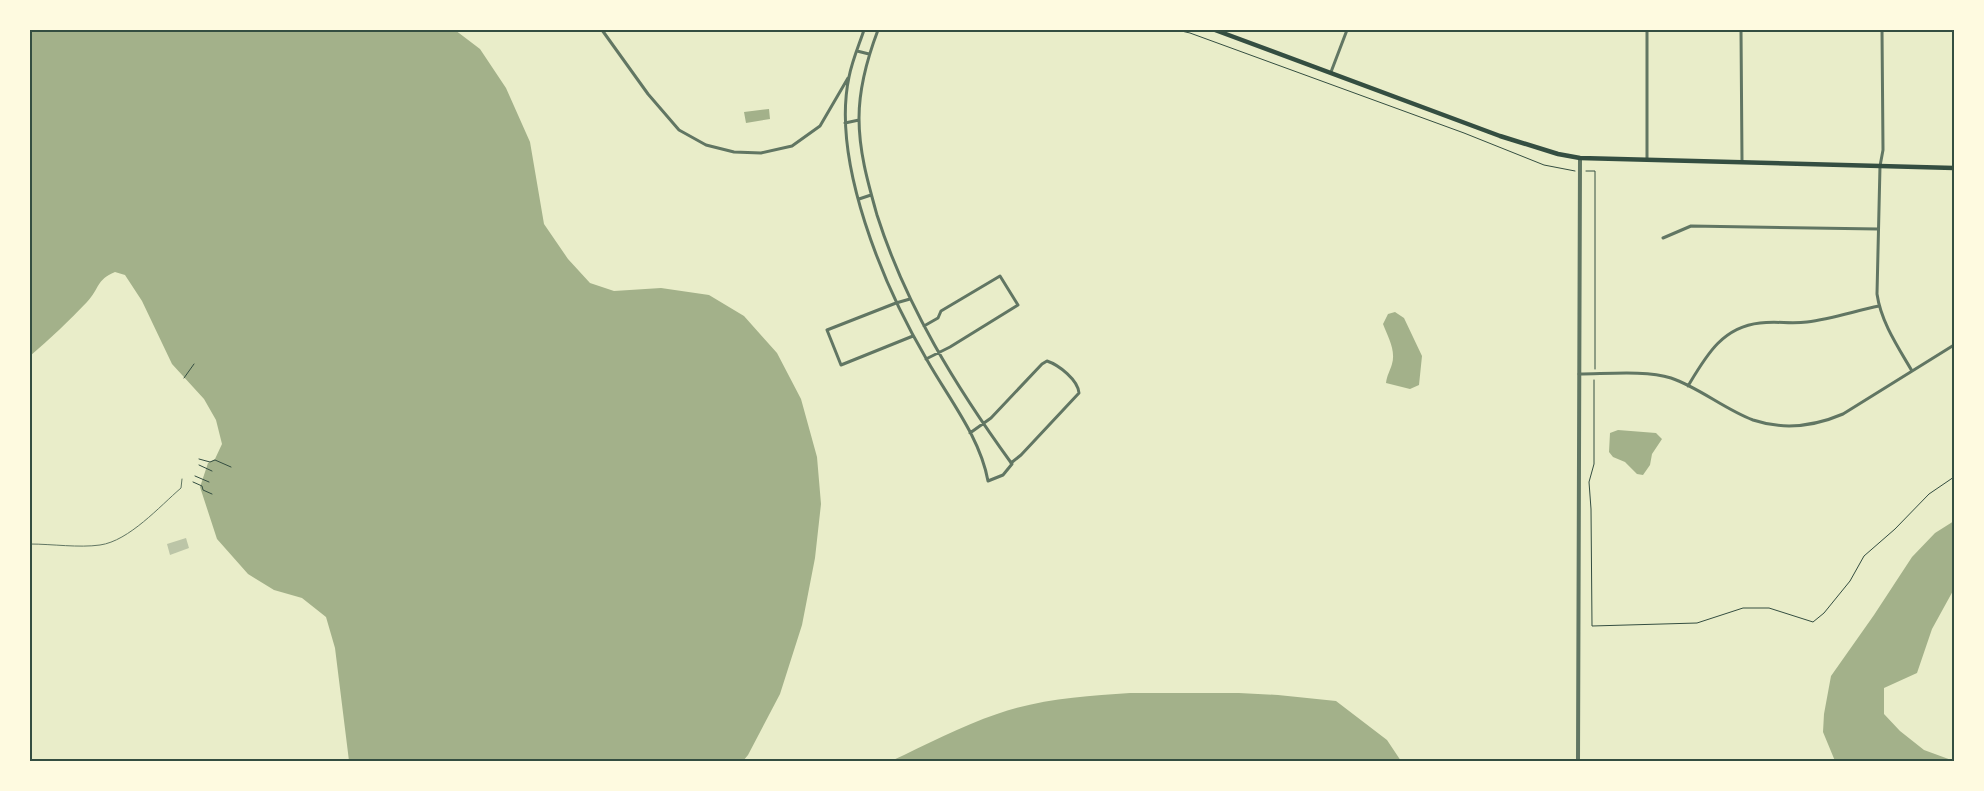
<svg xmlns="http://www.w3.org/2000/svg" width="1984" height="791" font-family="Manrope,sans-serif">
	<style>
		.water { fill: #a3b18a }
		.building { fill: #bcc5a7 }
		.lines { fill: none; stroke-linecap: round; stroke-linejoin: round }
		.path { stroke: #344e41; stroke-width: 1 }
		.service { stroke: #617663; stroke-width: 1 }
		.minor { stroke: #617663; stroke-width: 3 }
		.tertiary { stroke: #617663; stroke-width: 4 }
		.secondary { stroke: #344e41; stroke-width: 4.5 }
		.neatline { fill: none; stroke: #344e41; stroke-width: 2 }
	</style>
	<rect width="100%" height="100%" fill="#e9edc9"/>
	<!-- water -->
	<path class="water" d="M30 30H455L480 49 506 88 530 142 544 224 568 259 590 283 614 291 661 288 709 295 744 316 777 353 801 399 817 457 821 504 815 558 802 625 780 694 748 755 743 761H349L335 648 326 617 302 598 274 590 248 574 217 539 200 487 208 463 215 459 222 444 216 420 204 399 172 364 142 301 125 275 115 272C96 280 100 288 87 302 69 321 50 339 30 356Z
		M769 109 770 119 746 123 744 112Z
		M1395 312 1404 318 1422 356 1419 385 1410 389 1386 383C1387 375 1390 371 1392 364 1396 350 1388 337 1383 324L1388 314Z
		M1618 430 1656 433 1662 439 1652 454 1650 465 1643 475 1637 474 1625 462 1613 457 1609 452 1610 433Z
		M1954 521V589L1932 629 1917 673 1884 688V714L1900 731 1924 750 1954 761H1835L1823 732 1824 714 1831 676 1874 615 1912 557 1935 533Z
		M1130 693H1239L1278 695 1336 701 1387 740 1401 761H891C926 745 961 726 997 714 1039 699 1086 696 1130 693Z"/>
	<!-- building -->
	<path class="building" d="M186 538 189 548 170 555 167 544Z"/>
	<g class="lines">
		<!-- path -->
		<path class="path" d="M1177 30 1190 33 1464 133 1544 165 1575 171
			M1586 171H1595V369
			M184 378 194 364
			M1594 380V464L1589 482 1591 509 1592 626 1697 623 1743 608H1769L1813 622 1824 613 1850 581 1864 556 1895 529 1929 494 1954 477
			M199 459 210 462 215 460 231 467
			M199 465 212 471
			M195 476 209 482
			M193 482 202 486 203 490 212 494"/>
		<!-- service -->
		<path class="service" d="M30 544C52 544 79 548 100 545 129 541 160 506 181 488L182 479"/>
		<!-- minor -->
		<path class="minor" d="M602 30 648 94 679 130 706 145 734 152 761 153 792 146 820 126 848 78
			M864 30C859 45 852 61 849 77 831 162 884 287 927 360 949 399 980 437 988 481L1003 475 1012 464C956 387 906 306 877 215 868 183 859 152 859 118 859 87 867 59 878 30
			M1741 30 1742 161
			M1882 30 1883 150 1880 166 1877 294C1881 322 1898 347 1912 371
			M857 51 869 54
			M1331 72 1347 30
			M845 123 859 120
			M1647 159V30
			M859 199 871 195
			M1663 238 1691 226 1878 229
			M910 299 896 303 827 330 841 365 913 336
			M924 326 938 318 941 311 1000 276 1018 305 950 347 926 359
			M1579 374C1606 374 1646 370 1671 378 1700 388 1724 409 1753 420 1783 430 1815 426 1843 414L1954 345
			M1688 386C1706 356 1722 327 1760 323 1776 321 1791 324 1807 322 1831 319 1855 311 1879 306
			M970 433 991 418 1042 364 1047 361C1059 365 1078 380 1079 393L1021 455 1011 463"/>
		<!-- tertiary -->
		<path class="tertiary" d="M1578 761 1580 158"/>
		<!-- secondary -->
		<path class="secondary" d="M1215 30 1500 136 1558 154 1580 158 1954 168"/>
	</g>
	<!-- border -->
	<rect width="1984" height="791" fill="none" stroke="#fefae0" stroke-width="62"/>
	<rect x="31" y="31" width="1922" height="729" class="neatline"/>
</svg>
